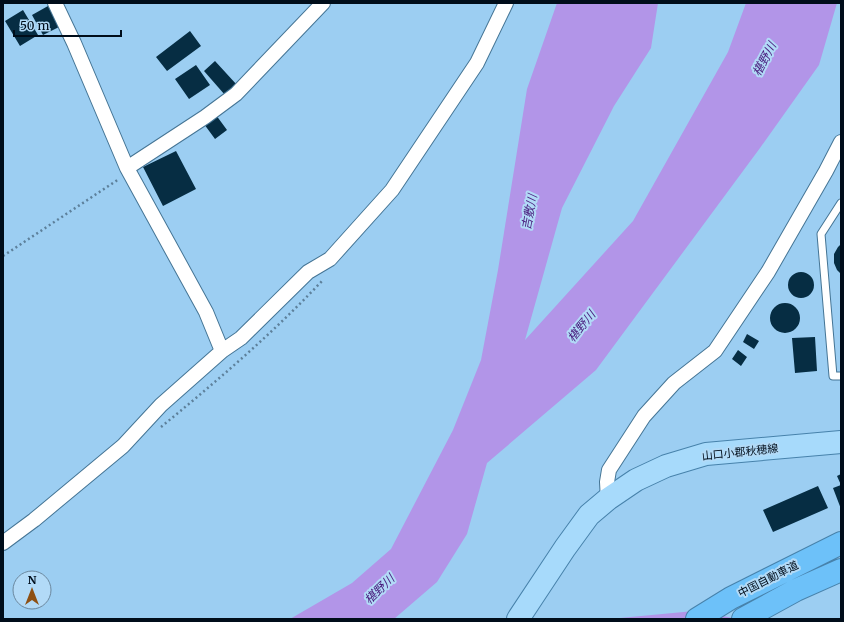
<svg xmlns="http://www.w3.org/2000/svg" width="844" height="622" font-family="Merriweather,'Noto Sans JP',serif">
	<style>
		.water { fill: #b295e8 }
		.building { fill: #062d43 }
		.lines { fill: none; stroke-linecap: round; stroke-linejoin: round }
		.lane-casing { stroke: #457595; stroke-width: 9 }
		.street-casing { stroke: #457595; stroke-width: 16 }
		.primary-casing { stroke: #4782ab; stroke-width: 24 }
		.highway-casing { stroke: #4782ab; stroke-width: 24 }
		.path { stroke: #5d809b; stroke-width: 2.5; stroke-dasharray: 2 3; stroke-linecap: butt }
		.lane { stroke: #fff; stroke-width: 7 }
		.street { stroke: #fff; stroke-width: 14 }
		.primary { stroke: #a7dafb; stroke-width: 22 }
		.highway { stroke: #6dc1f9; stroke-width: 22 }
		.labels { text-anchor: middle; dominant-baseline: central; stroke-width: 4; stroke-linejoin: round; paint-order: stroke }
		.street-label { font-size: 11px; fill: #000d1a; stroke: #b2daf7 }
		.water-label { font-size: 12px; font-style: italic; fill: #491d7d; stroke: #b2daf7 }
	</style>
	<rect width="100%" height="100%" fill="#9ccef2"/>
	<!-- water -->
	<path class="water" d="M557 3H658L651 48 614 106 562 208 525 340 633 221 728 52 746 3H837L819 65 760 148 596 370 487 463 467 534 437 582 394 619H290L352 583 391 549 453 430 481 360 498 270 527 89Z
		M694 611 739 619H617L620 618Z"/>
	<!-- building -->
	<path class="building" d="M48 6 59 27 43 35 32 15Z
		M23 10 38 35 20 46 5 21Z
		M190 31 201 46 167 71 156 57Z
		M215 61 237 85 225 95 204 71Z
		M196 65 210 85 189 99 175 79Z
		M216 115 227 130 215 139 204 124Z
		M176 151 196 189 163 206 143 167Z
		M841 244V274L837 270 834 263V254L838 247Z
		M788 285a13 13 0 1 1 26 0a13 13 0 1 1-26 0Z
		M770 318a15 15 0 1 1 30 0a15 15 0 1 1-30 0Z
		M747 334 759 341 754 349 743 342Z
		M815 337 817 371 795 373 792 338Z
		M738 350 747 357 741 366 732 359Z
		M841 474V509L833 488 841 485 837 476Z
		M818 486 828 508 773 532 763 510Z"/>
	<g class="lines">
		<defs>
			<path id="lane" d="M841 203 821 234 833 376H841"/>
			<path id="street" d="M55 3 74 43 127 168 206 312 222 351
				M127 168 205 117 236 94 323 3
				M608 499 607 482 609 470 644 416 674 383 715 351 768 272 826 171 841 142
				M3 543 34 520 123 446 161 405 222 351 241 338 308 272 330 259 392 190 477 63 506 3"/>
			<path id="primary" d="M518 619 565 548 589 515 608 499 636 480 666 466 706 454 841 442"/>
			<path id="highway" d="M697 619 731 598 841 543
				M743 619 796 590 841 570"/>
		</defs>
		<!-- lane casing -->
		<use href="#lane" class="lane-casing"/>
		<!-- street casing -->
		<use href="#street" class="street-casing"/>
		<!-- primary casing -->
		<use href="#primary" class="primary-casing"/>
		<!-- highway casing -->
		<use href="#highway" class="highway-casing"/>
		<!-- path -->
		<path class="path" d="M3 256 119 179
			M161 427C217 381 272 334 322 281"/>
		<!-- lane -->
		<use href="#lane" class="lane"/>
		<!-- street -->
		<use href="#street" class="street"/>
		<!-- primary -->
		<use href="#primary" class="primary"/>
		<!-- highway -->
		<use href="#highway" class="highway"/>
	</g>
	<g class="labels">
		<!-- street labels -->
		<g class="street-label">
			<text transform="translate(740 452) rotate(-6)">山口小郡秋穂線</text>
			<text transform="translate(768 579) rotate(-27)">中国自動車道</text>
		</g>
		<!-- water labels -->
		<g class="water-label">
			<text transform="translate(764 59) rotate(-62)">椹野川</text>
			<text transform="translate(529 212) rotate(-79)">吉敷川</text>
			<text transform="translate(581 326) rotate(-50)">椹野川</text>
			<text transform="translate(379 589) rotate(-44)">椹野川</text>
		</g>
	</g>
	<!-- border -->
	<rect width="844" height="622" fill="none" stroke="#000d1a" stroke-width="8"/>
	<!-- north arrow -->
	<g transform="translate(32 590)"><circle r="19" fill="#b2daf7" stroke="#6b889f"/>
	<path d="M0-3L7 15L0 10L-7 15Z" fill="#8e5013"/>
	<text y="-6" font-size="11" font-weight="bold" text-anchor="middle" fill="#000d1a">N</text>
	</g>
	<!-- scale -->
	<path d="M14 30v6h107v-6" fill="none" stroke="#000d1a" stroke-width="2"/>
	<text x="20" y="30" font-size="12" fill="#000d1a" stroke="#b2daf7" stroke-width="3" paint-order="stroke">50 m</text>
</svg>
